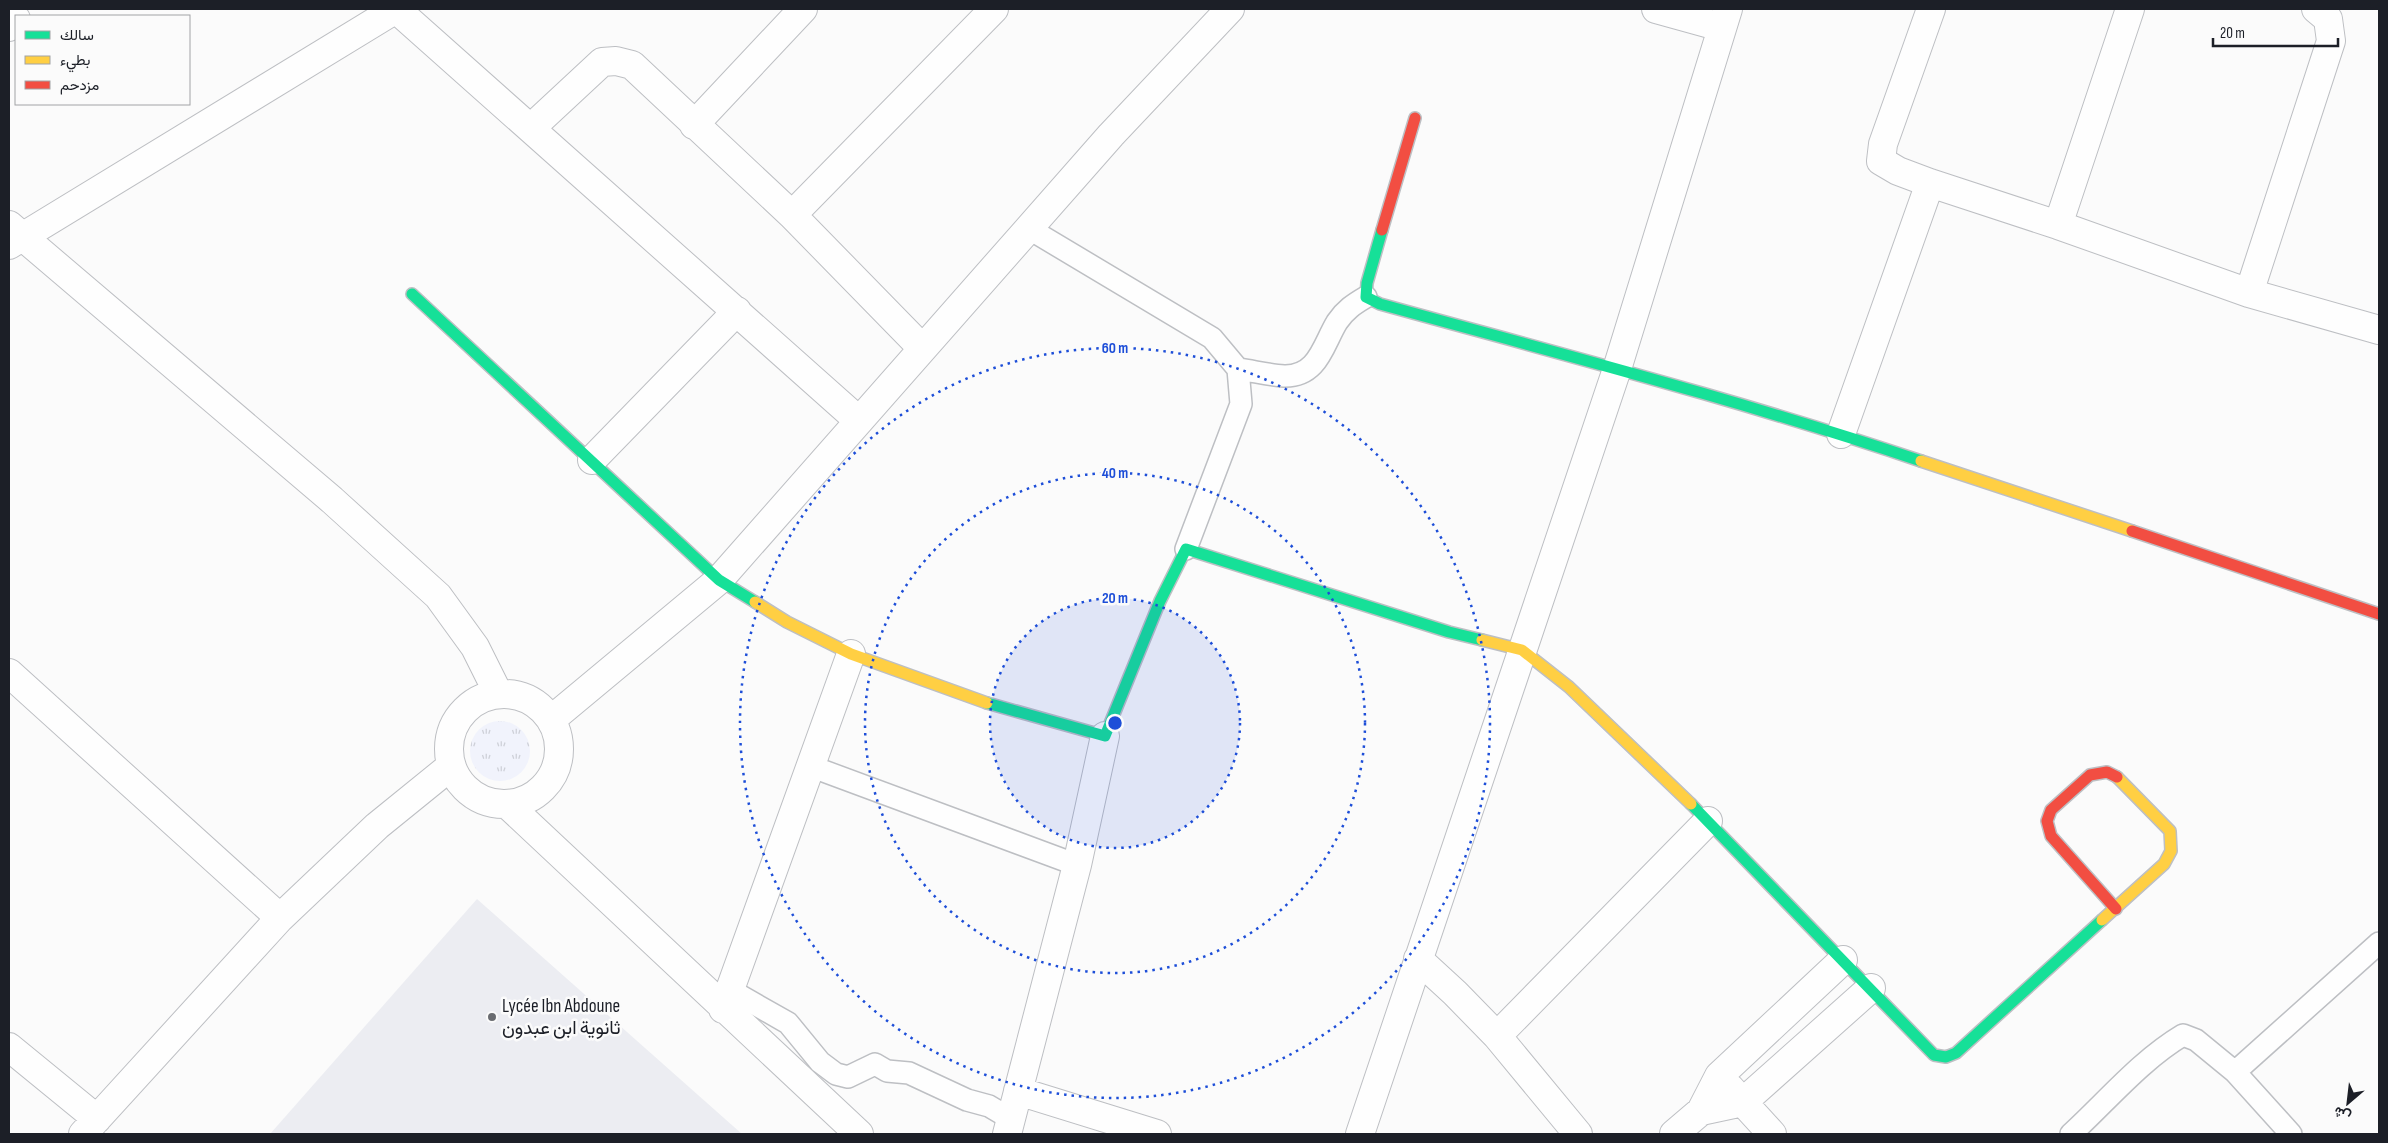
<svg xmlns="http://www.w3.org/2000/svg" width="2388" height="1143" font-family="'Sofia Sans Condensed',Vazirmatn,sans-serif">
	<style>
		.built { fill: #ecedf2 }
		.grass { fill: url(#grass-tufts) }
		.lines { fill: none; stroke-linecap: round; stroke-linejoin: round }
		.lane-casing { stroke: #bdbfc3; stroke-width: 24 }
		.street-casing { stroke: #bdbfc3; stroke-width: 30 }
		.fast-casing { stroke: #bdbfc3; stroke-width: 14 }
		.slow-casing { stroke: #bdbfc3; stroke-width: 14 }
		.jam-casing { stroke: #bdbfc3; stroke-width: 14 }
		.lane { stroke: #fefefe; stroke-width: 21 }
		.street { stroke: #fefefe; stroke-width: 28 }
		.fast { stroke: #16e098; stroke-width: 11 }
		.slow { stroke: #ffcf43; stroke-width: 11 }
		.jam { stroke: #f24e42; stroke-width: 11 }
		.ring { fill: none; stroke: #1d4ed8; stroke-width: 2.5; stroke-dasharray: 2.5 5 }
		.poi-dot { fill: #6a6c71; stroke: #fbfbfb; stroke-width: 2 }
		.labels { text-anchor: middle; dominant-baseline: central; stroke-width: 5; stroke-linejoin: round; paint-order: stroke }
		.poi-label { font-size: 19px; fill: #1c1f27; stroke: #fbfbfb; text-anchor: start }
		.centre { fill: #1d4ed8; stroke: #fbfbfb; stroke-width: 2.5 }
		.ring-label { font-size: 15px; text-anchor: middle; font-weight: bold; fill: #1d4ed8; stroke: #fbfbfb; stroke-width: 5; stroke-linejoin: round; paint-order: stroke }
	</style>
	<defs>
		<pattern id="grass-tufts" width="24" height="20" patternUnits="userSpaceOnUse" patternTransform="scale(1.25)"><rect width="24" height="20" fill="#f1f3fc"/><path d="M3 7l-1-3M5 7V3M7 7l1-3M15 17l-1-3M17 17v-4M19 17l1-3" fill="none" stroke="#ced0d8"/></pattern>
	</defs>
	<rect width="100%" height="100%" fill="#fbfbfb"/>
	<!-- built -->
	<path class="built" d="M477 899 742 1134H270Z"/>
	<!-- grass -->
	<path class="grass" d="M470 751a30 30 0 1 1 60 0a30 30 0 1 1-60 0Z"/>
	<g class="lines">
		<defs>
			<path id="lane" d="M1028 228 1212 338 1238 369 1241 404 1186 549
				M1238 369C1253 371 1269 375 1284 376 1318 377 1323 345 1337 322 1345 310 1354 304 1366 297
				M810 766 1077 865
				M730 990 788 1023 820 1062 836 1074 848 1077 875 1064 887 1071 909 1073 967 1100 989 1106 1011 1119
				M2071 1134C2107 1101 2141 1060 2183 1035L2196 1040 2235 1072
				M2291 1134 2235 1072 2379 943"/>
			<path id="street" d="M396 9 858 420
				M1656 9 1721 27
				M1931 9 1883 144 1881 161 1898 171 1930 183 2058 225 2249 293 2379 330
				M9 27 16 19
				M694 125 803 9
				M531 128 602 62 616 61 632 65 792 215 922 348
				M792 215 994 9
				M9 225 332 500 438 596 475 647 498 693
				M2058 225 2130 9
				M9 245 396 9
				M2249 293 2331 41 2328 19 2316 9
				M1841 434 1930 183
				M592 460 737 311
				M9 673 280 918
				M449 749a55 55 0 1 1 110 0a55 55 0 1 1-110 0Z
				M552 719 719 580 1111 135 1230 9
				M508 805 859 1134
				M1418 959 1455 993 1497 1036 1578 1134
				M723 1009 851 654
				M1497 1036 1708 821
				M9 1047 97 1119
				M1730 1088 1772 1134
				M1018 1091 1157 1134
				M1701 1111 1743 1102 1871 988
				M83 1134 280 918 377 826 451 766
				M1007 1134 1077 865 1105 736
				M1360 1134 1617 369 1728 9
				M1674 1134 1701 1111 1719 1076 1843 960"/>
			<path id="fast" d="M1382 230 1367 283 1366 297 1380 304C1561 354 1743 401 1921 461
				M412 294 719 580 755 602
				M987 703 1105 736 1160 601 1186 549 1449 632 1482 640
				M1691 804 1934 1055 1946 1057 1956 1053 2102 920"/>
			<path id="slow" d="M1921 461 2132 531
				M755 602 787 622 851 654 987 703
				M1482 640 1522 650 1569 687 1691 804
				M2102 920 2164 864 2171 851 2170 831 2117 777"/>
			<path id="jam" d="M1382 230 1415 118
				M2132 531 2379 614
				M2116 909 2051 836 2047 821 2051 810 2090 775 2107 772 2117 777"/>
		</defs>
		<!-- lane casing -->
		<use href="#lane" class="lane-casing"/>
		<!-- street casing -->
		<use href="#street" class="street-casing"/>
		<!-- fast casing -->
		<use href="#fast" class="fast-casing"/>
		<!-- slow casing -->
		<use href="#slow" class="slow-casing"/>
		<!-- jam casing -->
		<use href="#jam" class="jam-casing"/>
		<!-- lane -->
		<use href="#lane" class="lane"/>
		<!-- street -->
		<use href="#street" class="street"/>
		<!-- fast -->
		<use href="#fast" class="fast"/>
		<!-- slow -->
		<use href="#slow" class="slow"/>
		<!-- jam -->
		<use href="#jam" class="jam"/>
	</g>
	<!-- distance rings -->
	<circle cx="1115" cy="723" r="125" fill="#1d4ed8" fill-opacity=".12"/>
	<g class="ring">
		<circle cx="1115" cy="723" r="125"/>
		<circle cx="1115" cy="723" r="250"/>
		<circle cx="1115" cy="723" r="375"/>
	</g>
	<!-- markers -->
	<circle class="poi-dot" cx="492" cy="1017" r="5"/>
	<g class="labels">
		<!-- poi labels -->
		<g class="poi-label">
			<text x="502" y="1006">Lycée Ibn Abdoune<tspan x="502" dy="22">ثانوية ابن عبدون</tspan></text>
		</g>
	</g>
	<circle cx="1115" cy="723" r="8" class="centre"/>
	<g class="ring-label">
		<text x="1115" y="353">60 m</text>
		<text x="1115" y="478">40 m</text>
		<text x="1115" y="603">20 m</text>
	</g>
	<!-- border -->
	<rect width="2388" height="1143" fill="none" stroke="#1c1f27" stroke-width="20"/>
	<!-- legend -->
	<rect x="15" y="15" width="175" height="90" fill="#fbfbfb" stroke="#a2a3a6"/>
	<rect x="25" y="31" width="25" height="8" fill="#16e098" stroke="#a2a3a6"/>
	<text x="60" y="40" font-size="15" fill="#1c1f27">سالك</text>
	<rect x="25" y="56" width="25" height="8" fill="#ffcf43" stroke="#a2a3a6"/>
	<text x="60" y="65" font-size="15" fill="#1c1f27">بطيء</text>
	<rect x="25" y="81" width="25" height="8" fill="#f24e42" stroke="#a2a3a6"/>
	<text x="60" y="90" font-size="15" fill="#1c1f27">مزدحم</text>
	<!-- north arrow -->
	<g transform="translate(2348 1103) rotate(208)" stroke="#fbfbfb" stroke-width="4" paint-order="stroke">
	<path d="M0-4L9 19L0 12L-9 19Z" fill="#1c1f27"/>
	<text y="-8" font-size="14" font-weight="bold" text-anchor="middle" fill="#1c1f27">ش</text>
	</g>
	<!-- scale -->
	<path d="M2213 38v8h125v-8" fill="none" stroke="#1c1f27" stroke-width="2.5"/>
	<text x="2220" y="38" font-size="15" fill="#1c1f27" stroke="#fbfbfb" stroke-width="4" paint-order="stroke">20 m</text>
</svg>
